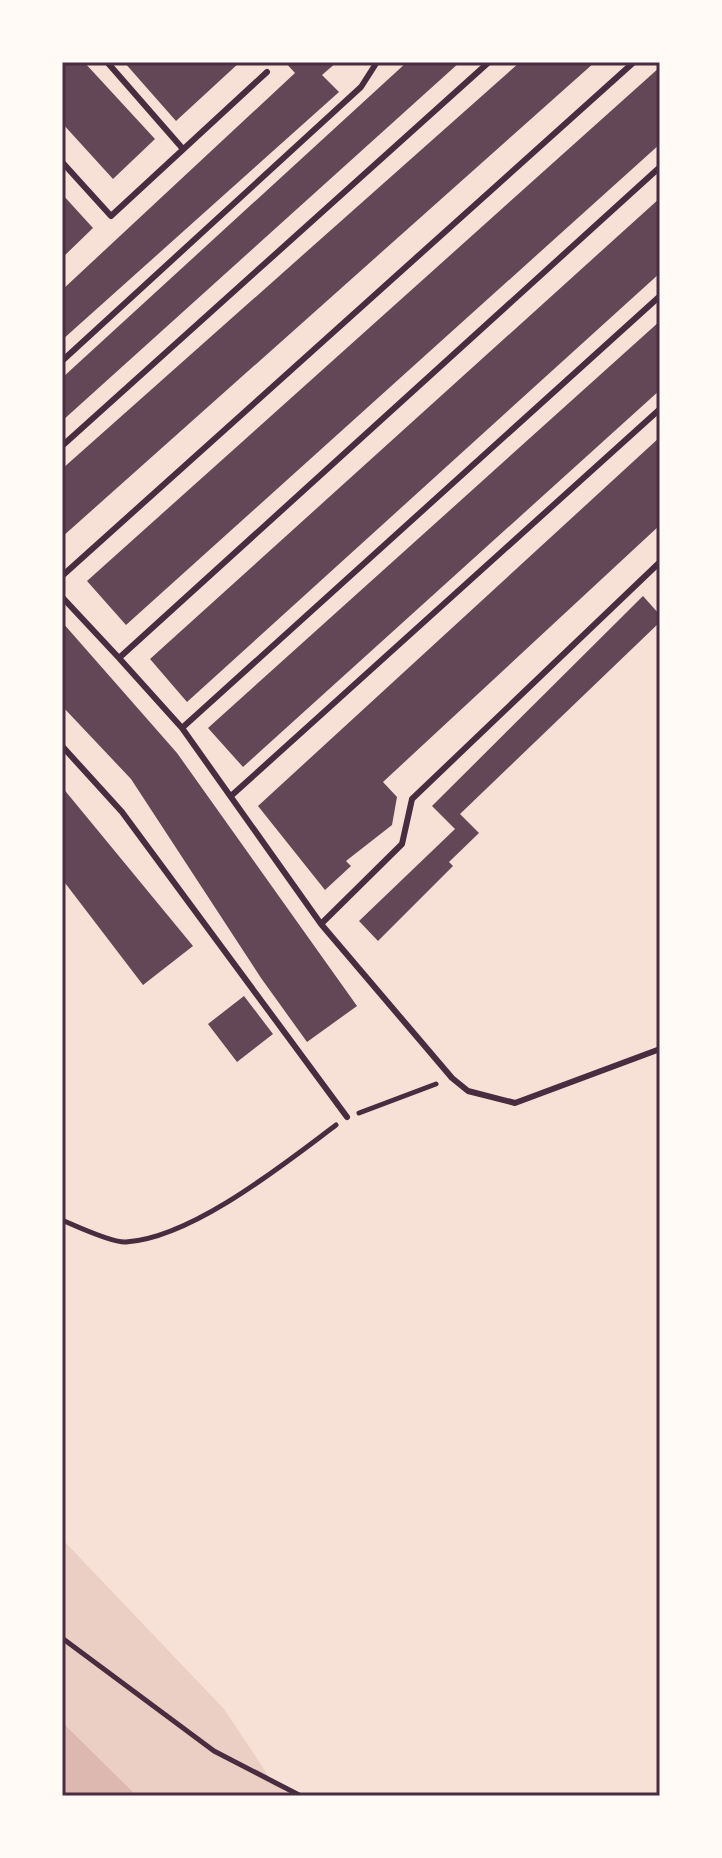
<svg xmlns="http://www.w3.org/2000/svg" width="722" height="1858" font-family="'PT Sans Narrow',sans-serif">
	<style>
		.green { fill: #ebcfc5 }
		.water { fill: #dcb8b0 }
		.building { fill: #644757 }
		.lines { fill: none; stroke-linecap: round; stroke-linejoin: round }
		.path { stroke: #4a2c40; stroke-width: 5 }
		.service { stroke: #4a2c40; stroke-width: 6 }
		.neatline { fill: none; stroke: #4a2c40; stroke-width: 3 }
	</style>
	<rect width="100%" height="100%" fill="#f7e1d7"/>
	<!-- green -->
	<path class="green" d="M62 1539 224 1709 271 1780 290 1796H137L62 1722Z"/>
	<!-- water -->
	<path class="water" d="M62 1722 137 1796H62Z"/>
	<!-- building -->
	<path class="building" d="M62 62H84L155 139 113 179 62 123Z
		M124 62H240L176 121Z
		M285 62H337L322 75 339 92 62 340V290L295 73Z
		M407 62H460L62 421V378Z
		M520 62H595L62 537V469Z
		M660 67V144L126 625 87 581Z
		M62 194 93 228 62 258Z
		M660 198V273L187 702 150 659Z
		M660 321V390L243 767 208 728Z
		M660 437V525L383 782 397 797 392 825 346 861 351 866 325 890 258 806Z
		M643 596 660 615V622L460 814 479 833 449 862 453 866 378 941 359 921 455 829 432 806Z
		M62 622 177 753 357 1006 307 1042 261 978 131 779 62 706Z
		M62 787 193 946 143 985 62 879Z
		M244 996 273 1034 237 1062 208 1024Z"/>
	<g class="lines">
		<!-- path -->
		<path class="path" d="M359 1113 436 1084
			M62 1220C76 1226 112 1243 126 1242 192 1238 284 1164 336 1125
			M62 1638 214 1751 301 1796"/>
		<!-- service -->
		<path class="service" d="M107 62 183 149
			M62 162 111 216 267 72
			M62 361 361 87 377 62
			M62 446 489 62
			M660 562 412 799 402 844 321 924 452 1078 468 1091 515 1103 660 1049
			M62 576 634 62
			M62 597 119 658
			M182 728 660 296
			M62 746 122 812 347 1117
			M231 796 660 409
			M321 924 182 728 119 658 660 167"/>
	</g>
	<!-- border -->
	<rect width="722" height="1858" fill="none" stroke="#fffaf5" stroke-width="128"/>
	<rect x="64" y="64" width="594" height="1730" class="neatline"/>
</svg>
